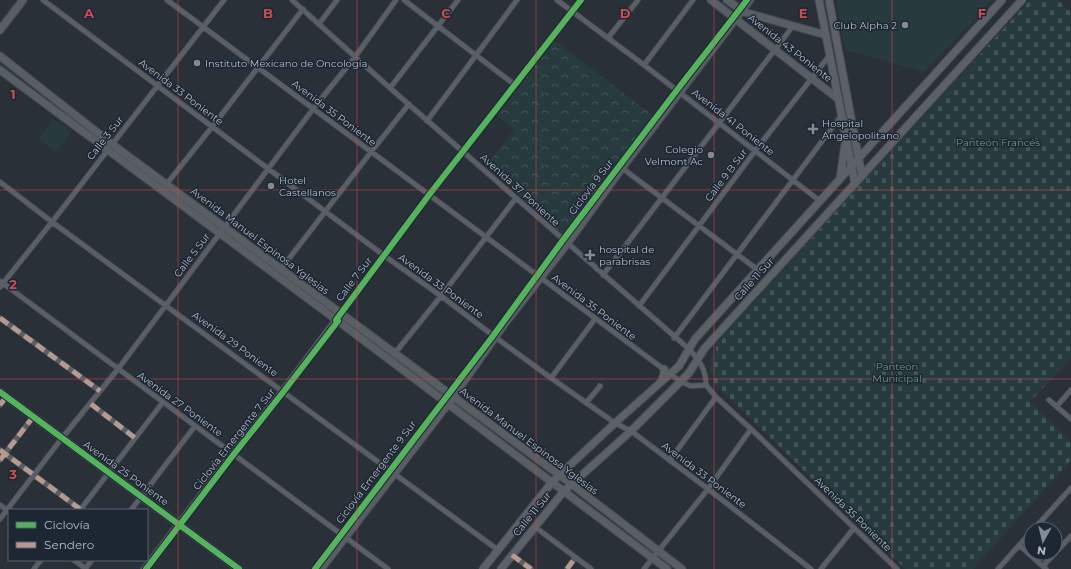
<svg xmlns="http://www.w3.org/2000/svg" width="1071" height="569" font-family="Montserrat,sans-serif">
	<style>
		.cemetery { fill: url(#cemetery-stones) }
		.park { fill: url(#park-crowns) }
		.pitch { fill: #273a3e }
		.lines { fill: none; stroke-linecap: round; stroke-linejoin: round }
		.street-casing { stroke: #484c53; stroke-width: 6 }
		.secondary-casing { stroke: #484c53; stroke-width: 9 }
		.primary-casing { stroke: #484c55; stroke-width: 9 }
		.street { stroke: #5a5e66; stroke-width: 4.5 }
		.secondary { stroke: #595d64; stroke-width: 7 }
		.primary { stroke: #5c6168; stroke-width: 7 }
		.quiet { stroke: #b69a8f; stroke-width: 5; stroke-dasharray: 10 5; stroke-linecap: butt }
		.cycleway-casing { stroke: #1d2633; stroke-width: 8 }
		.cycleway { stroke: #56b35d; stroke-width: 6 }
		.grid { fill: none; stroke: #ce4d50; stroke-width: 1; stroke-opacity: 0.55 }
		.poi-dot { fill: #848b96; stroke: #1d2633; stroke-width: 1.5 }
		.labels { text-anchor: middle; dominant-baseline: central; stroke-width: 3; stroke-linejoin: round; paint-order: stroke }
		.poi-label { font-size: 10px; fill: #b4bcc9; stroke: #1d2633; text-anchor: start }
		.street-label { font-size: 10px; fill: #b4bcc9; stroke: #1d2633 }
		.park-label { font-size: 10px; fill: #6b9a76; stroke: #1d2633 }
		.grid-label { font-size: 13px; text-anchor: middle; font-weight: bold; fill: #ce4d50; stroke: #1d2633; stroke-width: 3; stroke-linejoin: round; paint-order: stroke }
	</style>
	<defs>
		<pattern id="cemetery-stones" width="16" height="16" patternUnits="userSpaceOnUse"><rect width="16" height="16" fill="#273a3e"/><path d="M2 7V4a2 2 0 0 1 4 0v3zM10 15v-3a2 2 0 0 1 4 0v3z" fill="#445559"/></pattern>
		<pattern id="park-crowns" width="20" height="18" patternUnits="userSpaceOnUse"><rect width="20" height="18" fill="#273a3e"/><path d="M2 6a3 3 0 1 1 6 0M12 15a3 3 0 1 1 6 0" fill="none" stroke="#445559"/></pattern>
	</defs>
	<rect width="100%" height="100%" fill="#2a3038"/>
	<!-- cemetery -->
	<path class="cemetery" d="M1030 0H1058L1071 12V358L1030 402 1071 441V460L973 569H905L714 383V374H710V356H716V344L869 175Z"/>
	<!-- park -->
	<path class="park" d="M554 40 656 118 565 237 487 165 514 130 497 116Z
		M0 57 80 122 82 126 78 125 0 67Z"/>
	<!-- pitch -->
	<path class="pitch" d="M836 0H993L924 72 845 50Z
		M53 119 71 132 56 152 38 139Z"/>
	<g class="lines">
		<defs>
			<path id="street" d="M43 0 386 257 441 296 495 337 551 378 615 423 631 431 708 489 811 569
				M167 0 681 382 691 386 706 385
				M292 0 390 88 689 349C699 360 706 369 706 385
				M404 0 515 85
				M557 0 644 65 820 201
				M319 24 337 0
				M608 38 638 0
				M644 65 693 0
				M390 88 458 0
				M427 121 517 0
				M622 168 758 270
				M0 182 52 222 498 550
				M165 186 212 127 303 9
				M281 269 371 152 409 104
				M603 275 793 26
				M0 281 388 569
				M0 287 52 222 224 0
				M639 306 755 151 829 56
				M0 318 100 391
				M674 338 841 116
				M395 353 441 296 516 198
				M551 378 595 319
				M706 385 716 397 751 429 897 569
				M1049 400 1071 419
				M586 403 600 386
				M91 404 135 438
				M0 405 6 397
				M1057 406 1071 390
				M0 450 80 509
				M0 460 33 417
				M670 460 716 397
				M0 505 8 511
				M80 510 163 402
				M131 510 195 426
				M0 519 62 438 118 369 313 109 355 57 396 0
				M535 527 591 569
				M1034 529 1071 488
				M1019 545 1046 569
				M512 555 531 569
				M74 560 86 569
				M1043 566 1071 536
				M34 569 41 560
				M85 569 92 560
				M143 569 232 453 282 390 429 195 581 0
				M567 569 575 558
				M644 569 708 489 751 429
				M821 569 854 528
				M998 569 1031 532"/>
			<path id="secondary" d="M711 0 837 98
				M727 0 744 12 826 35
				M0 30 23 0
				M0 56 112 144 566 480 682 569
				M0 70 338 321 667 569
				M0 392 239 569
				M321 569 448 404 506 322 567 244 622 168 750 0"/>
			<path id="primary" d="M819 0 855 184
				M829 0 862 176
				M840 179 845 144
				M661 382 664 374V369
				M483 569 552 482 615 423 679 366 695 339 1002 0
				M501 569 564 491 631 431 689 373 704 349 1022 0"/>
		</defs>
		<!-- street casing -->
		<use href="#street" class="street-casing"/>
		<!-- secondary casing -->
		<use href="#secondary" class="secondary-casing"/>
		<!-- primary casing -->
		<use href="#primary" class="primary-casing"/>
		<!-- street -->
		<use href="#street" class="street"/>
		<!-- secondary -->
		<use href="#secondary" class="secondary"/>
		<!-- primary -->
		<use href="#primary" class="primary"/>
		<!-- quiet -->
		<path class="quiet" d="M0 318 100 391
			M91 404 135 438
			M0 405 6 397
			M0 450 80 509
			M0 460 33 417
			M512 555 531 569
			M567 569 575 558"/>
		<defs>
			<path id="cycleway" d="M336 320 429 195 581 0
				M0 392 239 569
				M146 569 234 454 284 391 338 321
				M315 569 493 336 563 240 677 90 747 0"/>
		</defs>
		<!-- cycleway casing -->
		<use href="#cycleway" class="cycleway-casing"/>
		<!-- cycleway -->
		<use href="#cycleway" class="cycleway"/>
	</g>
	<!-- grid -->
	<path class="grid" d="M178 0V569M357 0V569M536 0V569M714 0V569M892 0V569M0 190H1071M0 379H1071"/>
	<!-- markers -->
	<g class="poi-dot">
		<circle cx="905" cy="25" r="4"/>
		<circle cx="197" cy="63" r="4"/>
		<path d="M811 123h4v4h4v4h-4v4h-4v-4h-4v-4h4z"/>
		<circle cx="711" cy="155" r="4"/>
		<circle cx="271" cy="186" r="4"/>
		<path d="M588 249h4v4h4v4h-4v4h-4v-4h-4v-4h4z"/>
	</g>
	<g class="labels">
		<!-- poi labels -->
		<g class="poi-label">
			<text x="897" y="25" text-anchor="end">Club Alpha 2</text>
			<text x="205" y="63">Instituto Mexicano de Oncología</text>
			<text x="822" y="123">Hospital<tspan x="822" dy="12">Angelopolitano</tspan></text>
			<text x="703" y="149" text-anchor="end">Colegio<tspan x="703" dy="12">Velmont Ac</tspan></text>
			<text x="279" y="180">Hotel<tspan x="279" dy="12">Castellanos</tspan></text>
			<text x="599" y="249">hospital de<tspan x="599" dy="12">parabrisas</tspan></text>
		</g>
		<!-- street labels -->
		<g class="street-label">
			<text transform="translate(790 48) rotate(38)">Avenida 43 Poniente</text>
			<text transform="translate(181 92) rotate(37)">Avenida 33 Poniente</text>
			<text transform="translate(334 113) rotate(37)">Avenida 35 Poniente</text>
			<text transform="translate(733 122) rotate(38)">Avenida 41 Poniente</text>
			<text transform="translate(105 138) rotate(-52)">Calle 3 Sur</text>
			<text transform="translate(726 175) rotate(-53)">Calle 9 B Sur</text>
			<text transform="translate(591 187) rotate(-53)">Ciclovía 9 Sur</text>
			<text transform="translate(520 190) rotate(42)">Avenida 37 Poniente</text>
			<text transform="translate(260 241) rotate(37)">Avenida Manuel Espinosa Yglesias</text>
			<text transform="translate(192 255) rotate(-53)">Calle 5 Sur</text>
			<text transform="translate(354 279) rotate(-53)">Calle 7 Sur</text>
			<text transform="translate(754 279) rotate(-48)">Calle 11 Sur</text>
			<text transform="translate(441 286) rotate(36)">Avenida 33 Poniente</text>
			<text transform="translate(594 307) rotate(37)">Avenida 35 Poniente</text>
			<text transform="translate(235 344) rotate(36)">Avenida 29 Poniente</text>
			<text transform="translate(180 404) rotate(36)">Avenida 27 Poniente</text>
			<text transform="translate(234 439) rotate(-52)">Ciclovía Emergente 7 Sur</text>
			<text transform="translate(529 441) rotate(37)">Avenida Manuel Espinosa Yglesias</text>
			<text transform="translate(376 472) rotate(-53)">Ciclovía Emergente 9 Sur</text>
			<text transform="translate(126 473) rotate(36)">Avenida 25 Poniente</text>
			<text transform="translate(704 475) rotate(37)">Avenida 33 Poniente</text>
			<text transform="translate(532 514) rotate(-51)">Calle 11 Sur</text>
			<text transform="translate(853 514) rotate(44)">Avenida 35 Poniente</text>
		</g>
		<!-- park labels -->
		<g class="park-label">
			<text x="998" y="142">Panteón Francés</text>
			<text x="897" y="366">Panteón<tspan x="897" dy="12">Municipal</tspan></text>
		</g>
	</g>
	<g class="grid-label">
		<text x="89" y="18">A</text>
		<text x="268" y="18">B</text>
		<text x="446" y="18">C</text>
		<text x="625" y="18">D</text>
		<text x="803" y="18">E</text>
		<text x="982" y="18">F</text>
		<text x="13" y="99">1</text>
		<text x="13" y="289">2</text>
		<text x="13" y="479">3</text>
	</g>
	<!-- legend -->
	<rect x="8" y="509" width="140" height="52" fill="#1d2633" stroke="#59626f"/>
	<rect x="16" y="522" width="20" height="6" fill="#56b35d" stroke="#59626f"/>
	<text x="44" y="529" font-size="12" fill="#b4bcc9">Ciclovía</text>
	<rect x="16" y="542" width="20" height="6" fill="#b69a8f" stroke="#59626f"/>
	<text x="44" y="549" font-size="12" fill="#b4bcc9">Sendero</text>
	<!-- north arrow -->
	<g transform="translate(1043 541) rotate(188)"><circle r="19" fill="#1d2633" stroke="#59626f"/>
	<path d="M0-3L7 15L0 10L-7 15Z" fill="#848b96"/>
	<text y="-6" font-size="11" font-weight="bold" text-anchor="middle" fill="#b4bcc9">N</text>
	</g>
</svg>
